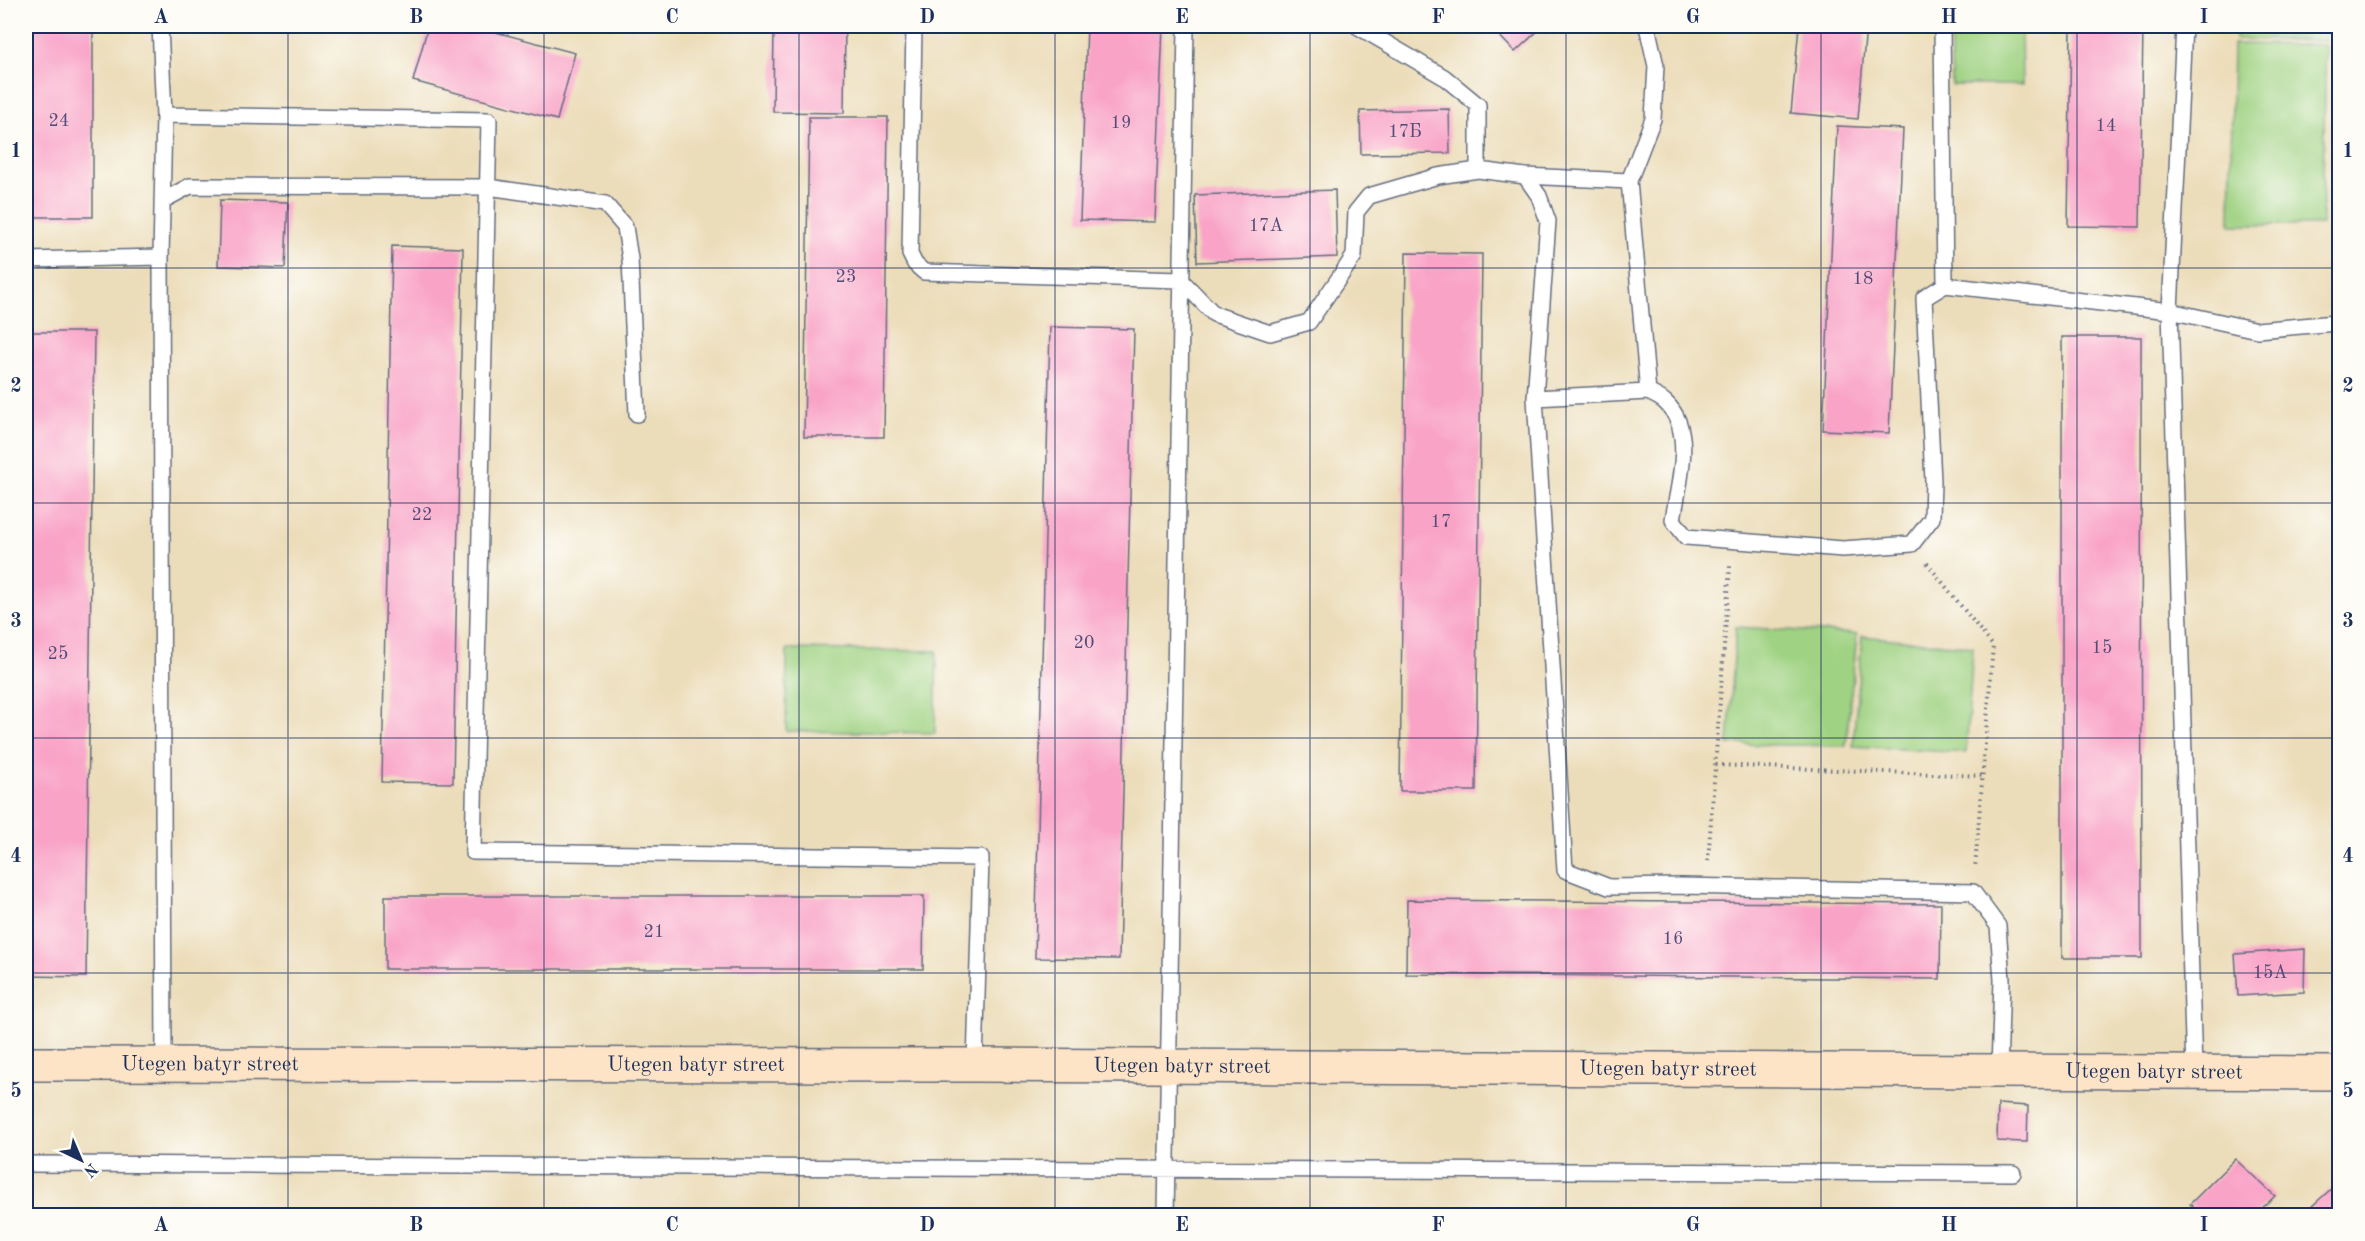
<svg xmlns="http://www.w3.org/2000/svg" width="2365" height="1241" font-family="'Old Standard TT',serif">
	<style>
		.green { fill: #9fd282; stroke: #5d8070; stroke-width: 1.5 }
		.building { fill: #f9a4c7 }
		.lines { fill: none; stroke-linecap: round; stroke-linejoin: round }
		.lane-casing { stroke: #646c7e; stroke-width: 18 }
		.secondary-casing { stroke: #646c7e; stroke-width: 36 }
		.path { stroke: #646c7e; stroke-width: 4; stroke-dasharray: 1.5 4.5; stroke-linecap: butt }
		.lane { stroke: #fff; stroke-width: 15 }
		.secondary { stroke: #fee4c6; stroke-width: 33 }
		.grid { fill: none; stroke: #1b2f5e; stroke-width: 1.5; stroke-opacity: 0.55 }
		.labels { text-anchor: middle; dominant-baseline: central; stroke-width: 6; stroke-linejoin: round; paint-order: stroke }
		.number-label { font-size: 18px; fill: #524c78 }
		.street-label { font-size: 21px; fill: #1b2f5e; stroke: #fdfcf7 }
		.neatline { fill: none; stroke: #1b2f5e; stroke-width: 2 }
		.grid-label { font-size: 20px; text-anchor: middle; font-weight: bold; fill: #1b2f5e }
	</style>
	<rect width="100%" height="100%" fill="#fdfcf7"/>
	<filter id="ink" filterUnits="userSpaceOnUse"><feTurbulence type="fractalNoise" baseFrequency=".0167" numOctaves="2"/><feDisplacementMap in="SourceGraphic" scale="12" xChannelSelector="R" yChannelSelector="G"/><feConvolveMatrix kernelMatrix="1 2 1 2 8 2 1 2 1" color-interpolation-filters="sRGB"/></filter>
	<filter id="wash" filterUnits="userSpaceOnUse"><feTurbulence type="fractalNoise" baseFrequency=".008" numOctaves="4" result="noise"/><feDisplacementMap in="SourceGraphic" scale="24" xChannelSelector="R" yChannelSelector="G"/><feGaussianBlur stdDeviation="1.35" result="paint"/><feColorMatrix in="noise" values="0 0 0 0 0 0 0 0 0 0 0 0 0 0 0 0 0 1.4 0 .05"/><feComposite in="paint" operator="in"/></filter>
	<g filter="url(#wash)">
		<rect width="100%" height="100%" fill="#ecddba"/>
		<!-- green -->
		<path class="green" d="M1950 26H2021L2022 85H1952Z
			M2235 26H2327L2326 41 2235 39Z
			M2233 44 2326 45 2322 225H2230Z
			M1736 627 1857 634 1846 746 1728 744Z
			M1862 636 1973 647 1966 753 1853 746Z
			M787 649 937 651 935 733 786 731Z"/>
		<g id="blocks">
			<!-- building -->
			<path class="building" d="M26 26H93V217H26Z
				M428 26H473L575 53 557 120 413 81Z
				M774 26H845L844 113 773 112Z
				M1087 26H1163L1155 222 1080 220Z
				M1490 26H1543L1515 52Z
				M1799 26H1866L1858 119 1791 113Z
				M2071 26H2143L2140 227 2068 226Z
				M1449 109 1450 153 1361 154 1360 111Z
				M809 117H888L884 437H804Z
				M1837 126 1903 129 1889 433 1823 430Z
				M1335 190 1337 257 1197 262 1195 195Z
				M220 200 288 202 285 268 218 266Z
				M392 246 463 248 453 783 382 782Z
				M1406 253 1482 254 1476 791H1400Z
				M1050 327 1134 329 1119 959 1035 958Z
				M26 332H94L86 977 26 976Z
				M2062 337H2141L2142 958H2062Z
				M385 896H924L923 969H385Z
				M1407 900 1941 904 1940 979 1406 974Z
				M2305 949 2304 992 2238 996 2235 954Z
				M1998 1104 2028 1106 2027 1142 1997 1141Z
				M2235 1159 2275 1196 2254 1216H2202L2190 1204Z
				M2331 1189 2340 1199V1216H2301Z"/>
		</g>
	</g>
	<g filter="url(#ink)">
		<use href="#blocks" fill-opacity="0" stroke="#646c7e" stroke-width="1.5"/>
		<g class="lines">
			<defs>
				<path id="lane" d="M160 26 164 115 161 257
					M914 26 910 254 915 264 924 272 1181 280 1214 314 1270 333 1309 322 1354 256 1356 212 1369 196 1438 176 1478 170 1525 176 1539 196 1548 221 1535 398 1565 870 1609 887 1682 886 1973 892 1998 926 2002 980 1999 1070
					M1357 26 1444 77 1478 105V170
					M1647 26 1656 66 1653 119 1629 181 1648 392
					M1942 26 1945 285
					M2184 26 2170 311 2194 1071
					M164 115 489 120 473 852 981 858 975 1065
					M1525 176 1629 181
					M162 201 190 186 488 187 605 204 625 227 630 259 637 414
					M26 260 161 257 164 1065
					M1535 398 1648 392C1654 395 1661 398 1665 402 1696 430 1678 484 1673 520L1686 537 1843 549 1912 544 1932 518 1933 481 1924 298 1945 285 2170 311 2257 330 2335 323 2340 319
					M26 1164 2013 1173
					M1166 1216 1186 26"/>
				<g id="secondary">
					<path id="s1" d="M26 1064 975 1065 2340 1073"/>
				</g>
			</defs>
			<!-- lane casing -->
			<use href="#lane" class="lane-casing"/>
			<!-- secondary casing -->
			<use href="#secondary" class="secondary-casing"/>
			<!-- path -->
			<path class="path" d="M1927 563 1993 646 1975 868
				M1716 765 1983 776
				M1708 861 1730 566"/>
			<!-- lane -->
			<use href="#lane" class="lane"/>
			<!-- secondary -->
			<use href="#secondary" class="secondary"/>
		</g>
	</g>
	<!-- grid -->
	<path class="grid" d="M288 26V1216M544 26V1216M799 26V1216M1055 26V1216M1310 26V1216M1566 26V1216M1821 26V1216M2077 26V1216M26 268H2340M26 503H2340M26 738H2340M26 973H2340"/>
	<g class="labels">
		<!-- number labels -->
		<g class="number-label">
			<text x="59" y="121">24</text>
			<text x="1121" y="123">19</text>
			<text x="2106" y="126">14</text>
			<text x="1405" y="132">17Б</text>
			<text x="1266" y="226">17А</text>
			<text x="846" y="277">23</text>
			<text x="1863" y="279">18</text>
			<text x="422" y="515">22</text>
			<text x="1441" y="522">17</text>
			<text x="1084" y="643">20</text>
			<text x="2102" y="648">15</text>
			<text x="58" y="654">25</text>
			<text x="654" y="932">21</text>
			<text x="1673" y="939">16</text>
			<text x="2270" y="973">15А</text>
		</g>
		<!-- street labels -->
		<g class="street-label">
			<text stroke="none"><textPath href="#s1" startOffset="184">Utegen batyr street</textPath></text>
			<text stroke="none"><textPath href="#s1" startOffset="670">Utegen batyr street</textPath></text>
			<text stroke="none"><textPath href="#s1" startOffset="1156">Utegen batyr street</textPath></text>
			<text stroke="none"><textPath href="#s1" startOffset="1642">Utegen batyr street</textPath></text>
			<text stroke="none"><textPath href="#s1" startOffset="2128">Utegen batyr street</textPath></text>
		</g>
	</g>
	<!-- margin -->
	<rect width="2365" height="1241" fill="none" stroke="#fdfcf7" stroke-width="66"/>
	<!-- north arrow -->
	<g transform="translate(81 1160) rotate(136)" stroke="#fdfcf7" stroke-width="4.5" paint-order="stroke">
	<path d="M0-4.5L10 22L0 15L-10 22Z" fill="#1b2f5e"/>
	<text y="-9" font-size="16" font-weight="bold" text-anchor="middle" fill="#1b2f5e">N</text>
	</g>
	<rect x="33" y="33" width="2299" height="1175" class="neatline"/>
	<g class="grid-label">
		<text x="161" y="23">A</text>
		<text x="416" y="23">B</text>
		<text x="672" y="23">C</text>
		<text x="927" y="23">D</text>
		<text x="1182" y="23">E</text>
		<text x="1438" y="23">F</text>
		<text x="1693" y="23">G</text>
		<text x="1949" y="23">H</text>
		<text x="2204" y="23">I</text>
		<text x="16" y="157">1</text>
		<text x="2348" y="157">1</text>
		<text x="16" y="392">2</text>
		<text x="2348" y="392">2</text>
		<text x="16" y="627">3</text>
		<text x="2348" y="627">3</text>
		<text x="16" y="862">4</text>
		<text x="2348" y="862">4</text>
		<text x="16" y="1097">5</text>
		<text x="2348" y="1097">5</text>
		<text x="161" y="1231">A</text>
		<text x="416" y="1231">B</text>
		<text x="672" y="1231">C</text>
		<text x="927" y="1231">D</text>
		<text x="1182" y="1231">E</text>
		<text x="1438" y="1231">F</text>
		<text x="1693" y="1231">G</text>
		<text x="1949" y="1231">H</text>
		<text x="2204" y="1231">I</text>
	</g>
</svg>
